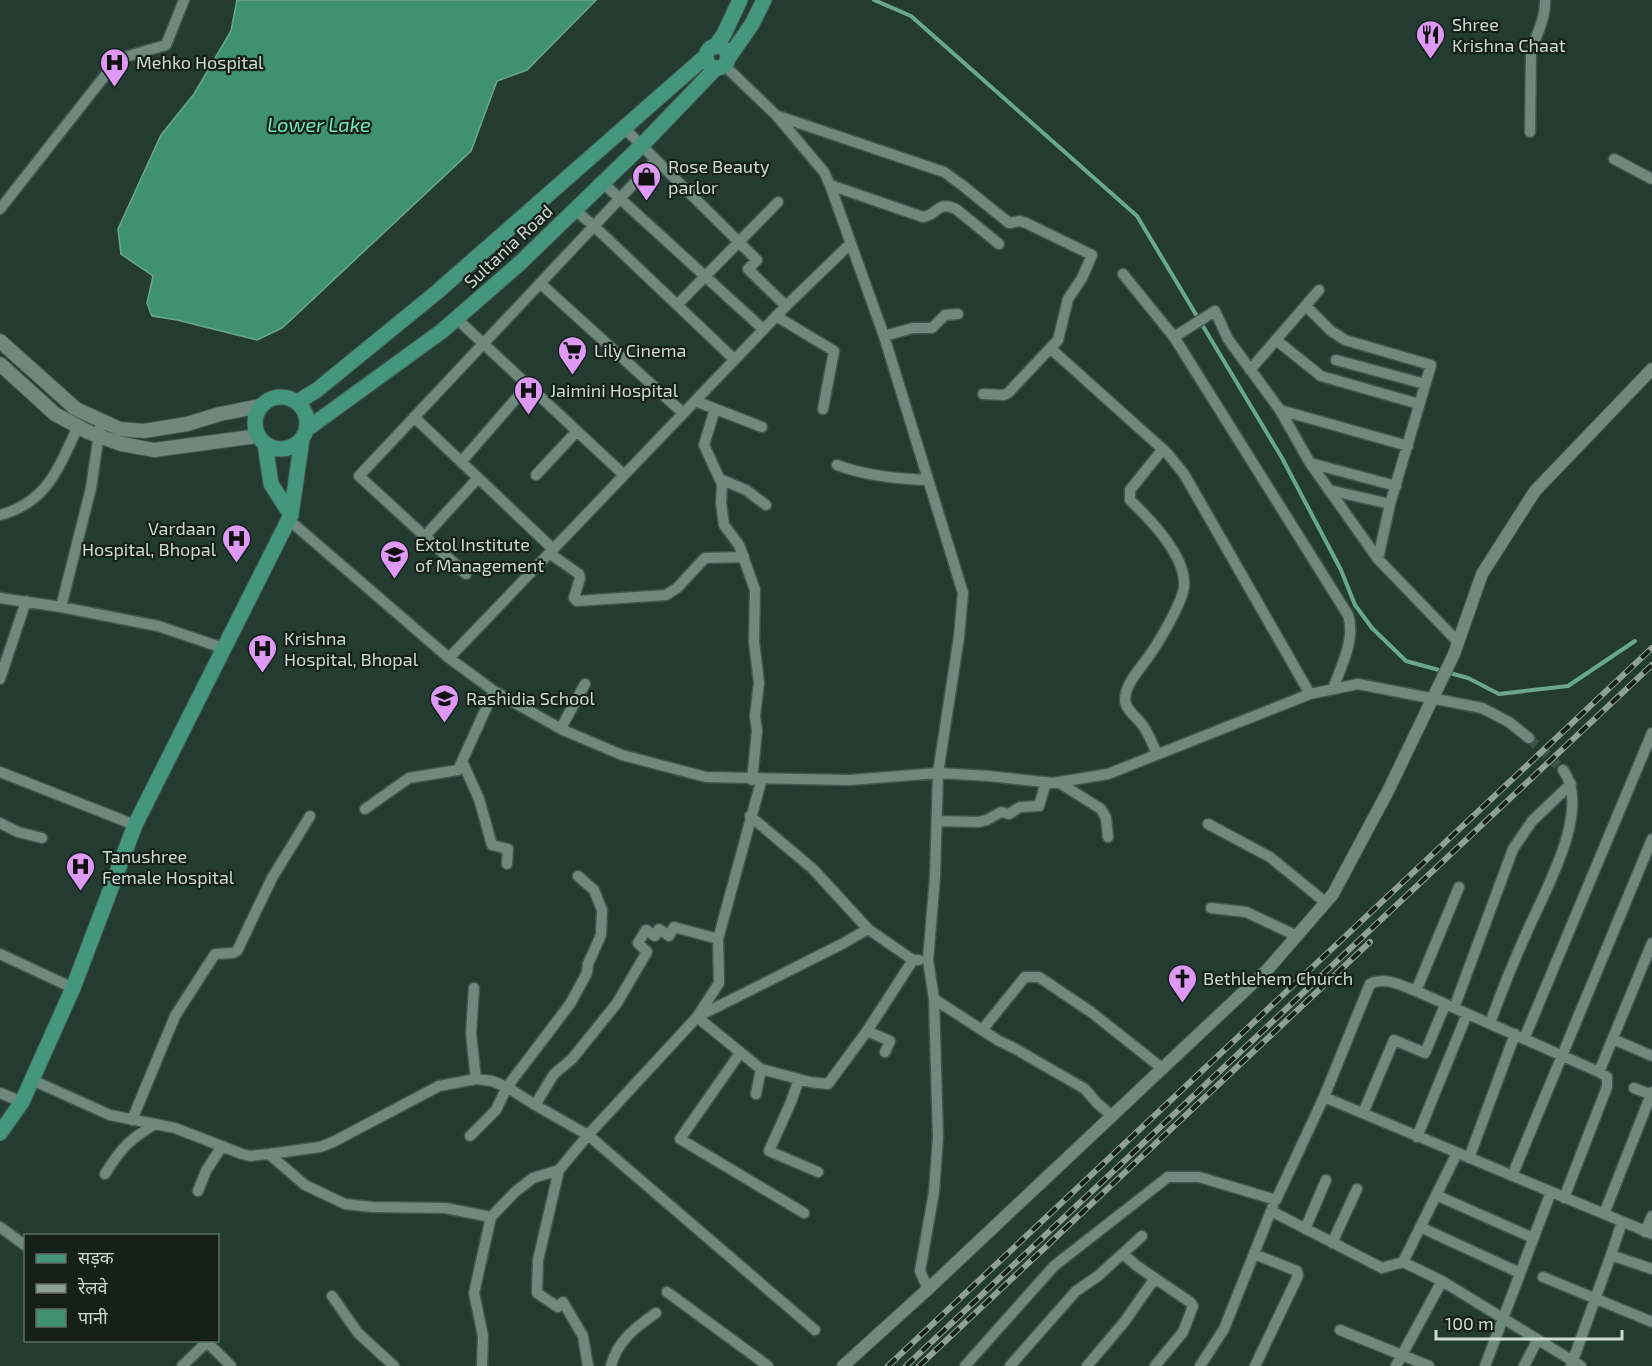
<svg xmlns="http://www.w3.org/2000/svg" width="1652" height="1366" font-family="'Exo 2','Noto Sans Devanagari',sans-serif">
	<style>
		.water { fill: #409174; stroke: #6aa791; stroke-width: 1.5 }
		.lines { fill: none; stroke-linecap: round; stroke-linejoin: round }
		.stream { stroke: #6aa791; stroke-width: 4 }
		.minor-tunnel { stroke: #3d534a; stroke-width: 10; stroke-dasharray: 10 5; stroke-linecap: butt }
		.minor-casing { stroke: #41564e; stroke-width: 13 }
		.tertiary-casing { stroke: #41564e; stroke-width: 14 }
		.secondary-casing { stroke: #41564e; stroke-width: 16 }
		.primary-casing { stroke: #41564e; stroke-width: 17 }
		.minor { stroke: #70897e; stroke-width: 10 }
		.tertiary { stroke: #70897e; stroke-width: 12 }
		.secondary { stroke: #70897e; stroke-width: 14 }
		.primary { stroke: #44967c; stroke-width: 15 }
		.rail-casing { stroke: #8fa098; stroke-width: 6 }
		.rail { stroke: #15201b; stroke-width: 4; stroke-dasharray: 11; stroke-linecap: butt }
		.labels { text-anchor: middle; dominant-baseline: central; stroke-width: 4.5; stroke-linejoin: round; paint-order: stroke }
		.poi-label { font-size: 18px; fill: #cddbd4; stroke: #15201b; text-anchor: start }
		.street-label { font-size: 18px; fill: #cddbd4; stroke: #15201b }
		.water-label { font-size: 20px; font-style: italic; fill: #76e8bf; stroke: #15201b }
	</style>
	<rect width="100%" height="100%" fill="#243b32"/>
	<!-- water -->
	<path class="water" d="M237 0H596L527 70 497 81 471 151 282 328 257 340 177 320 152 316 147 303 153 276 121 254 118 229 161 135 194 94 231 31Z"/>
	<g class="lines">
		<!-- stream -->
		<path class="stream" d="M874 0 911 16 1137 216 1282 458 1341 570 1355 605 1372 628 1406 661 1468 678 1499 694 1568 686 1635 641"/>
		<!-- minor-tunnel -->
		<path class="minor-tunnel" d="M1529 738 1563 770"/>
		<defs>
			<path id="minor" d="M724 65 777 116 824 172 830 185 884 336 963 593 959 637 938 773 935 877 928 960 934 999 938 1137 934 1192 920 1271 928 1289
				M778 116 944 172 962 185 1009 223 1020 221 1026 223 1092 255 1082 278 1068 299 1058 340 1008 393 1004 395 983 394
				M624 128 757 260 748 269 786 306
				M1530 132 1531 54C1535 35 1546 20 1545 0
				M1614 159 1652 179
				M604 184 763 329
				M830 185 923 217C938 215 937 200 956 209L999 244
				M0 209 118 59 166 45 184 0
				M575 210 594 226 734 359
				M1123 274 1174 337 1215 311 1228 339 1280 410 1310 463 1378 559 1457 641
				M540 283 683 413
				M677 305 778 202
				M1306 306 1331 331 1345 340 1431 365 1390 504 1378 559
				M776 316 834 351 823 409
				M457 319 624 475
				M884 336 913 328H932L945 315 958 314
				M1174 337 1348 615C1356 639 1341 666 1333 689
				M1276 340 1321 376 1419 404
				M1050 348 1167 453 1184 474 1310 694
				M1336 360 1425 384
				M1250 370 1319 290
				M695 401 762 427
				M715 409 704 445 722 484 721 503 724 525 739 545 755 590 754 642 759 683 755 716 757 731 752 780
				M1280 410 1408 446
				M414 417 553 549
				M461 462 528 385
				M1310 463 1396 486
				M837 465C866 476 897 479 928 480
				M536 475 577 431
				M720 479 746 490 766 505
				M1329 490 1390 504
				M0 515C48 502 58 468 78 427
				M289 520 449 658 494 691 563 730 622 755 706 777 850 780 938 773 989 776 1053 783 1108 774 1310 694 1358 684 1482 708 1509 722 1529 738
				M425 536 478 478
				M549 553 579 574 580 578 574 598 577 601 666 595 677 588 705 558 744 557
				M466 574 359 476 656 160
				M0 598 61 607 158 626 223 648
				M61 607 91 488 101 420
				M449 658 786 306 851 243
				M0 679 26 601
				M561 728 585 684
				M1157 754C1152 743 1148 731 1140 722 1135 716 1125 708 1125 700 1125 684 1140 669 1149 656 1159 642 1182 603 1184 587 1187 557 1150 519 1130 500V490L1163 449
				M462 761 479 799 492 845 508 849 507 864
				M0 772 135 825
				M762 778 718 939 719 983 697 1017 761 1069 810 1082 828 1084 867 1031 913 960
				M1058 782 1101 809 1106 818 1108 837
				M365 809 409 778 458 770 494 691
				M750 816 813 869 868 929 913 960H919
				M937 821 978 822 987 820 1001 812 1009 814 1020 807 1039 806 1046 782
				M0 823 18 832 42 838
				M1208 824 1270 857 1325 902
				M1211 908 1246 912 1297 936
				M0 954 73 988
				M474 988 471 1034 476 1079
				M1416 991 1459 887
				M934 999 999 1041 1014 1048 1085 1089 1097 1103 1112 1116
				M1454 1008 1513 849 1532 821 1571 784
				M1490 1023C1501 993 1513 963 1526 934 1543 894 1593 810 1563 770
				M982 1030 1025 977H1039L1091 1012 1163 1069
				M867 1031 890 1041 885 1052
				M1524 1039 1652 733
				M1613 1039 1652 1056
				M740 1053 680 1139 804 1213
				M1599 1072 1652 943
				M799 1079 791 1102 769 1151 818 1172
				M32 1080 110 1115 175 1128 242 1154 250 1156 269 1154 320 1147 333 1142 439 1086 476 1079 492 1081 507 1087 535 1105 588 1135 815 1330
				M1634 1088 1652 1095
				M0 1093 22 1102
				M756 1094 761 1069
				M1324 1097 1652 1234
				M535 1105 554 1074 572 1059 617 1003 647 952 638 943 646 930 655 936 659 929 669 936 674 927 718 939
				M1363 1113 1394 1040 1425 1053 1445 1005
				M132 1120 175 1016 215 954 233 953 237 951 272 878 310 816
				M470 1136 496 1110 507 1087 570 1004 587 973 588 964 601 935 602 910 594 890 578 876
				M1417 1137 1467 1014
				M269 1154 305 1185 345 1204 372 1207 445 1208 491 1217
				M1469 1158 1515 1034
				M559 1170 538 1260 537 1293 558 1307 563 1302 583 1336 588 1366
				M105 1174C121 1148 129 1140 155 1124
				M1512 1176 1652 839
				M198 1191 206 1171 222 1146
				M1436 1195 1533 1238
				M1271 1211 1382 1268 1403 1262 1442 1281 1581 1366
				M1604 1214 1652 1092
				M1622 1222 1611 1255 1652 1269
				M0 1227 26 1246
				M1420 1227 1520 1273
				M1305 1229 1326 1180
				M1645 1232 1652 1216
				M1332 1243 1357 1189
				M1123 1254 1137 1266 1190 1302 1193 1306 1183 1332 1155 1366
				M1254 1254 1297 1271 1298 1276 1255 1366
				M1403 1262 1457 1153
				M1543 1277 1652 1322
				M667 1292 768 1366
				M332 1296 358 1333 394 1366
				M1340 1330 1429 1366
				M182 1366 207 1342 231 1366
				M482 1366 483 1336 474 1293 491 1217 515 1192 533 1178 559 1170 588 1135 697 1017 842 944 868 929
				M611 1366C617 1341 636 1327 656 1313
				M965 1366 1054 1266 1168 1177H1199L1276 1200 1324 1097 1370 984C1385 976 1402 986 1416 991L1599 1072 1607 1077V1087L1564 1198
				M1010 1366 1076 1291 1098 1276 1142 1236
				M1087 1366 1125 1321 1155 1278
				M1200 1366 1224 1329 1273 1206
				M1396 1366 1442 1281
				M1485 1366 1551 1192
				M1524 1366 1537 1341
				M1571 1366 1611 1255"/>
			<path id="tertiary" d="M843 1366 928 1289 1268 969 1333 894 1388 791 1454 654 1482 574 1535 491 1652 369"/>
			<path id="secondary" d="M0 341 76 409 120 429 144 431 187 424 220 414 260 406
				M0 364 55 414 88 432 121 444 154 450 258 436"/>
			<path id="primary" d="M706 57a11 11 0 1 1 22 0a11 11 0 1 1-22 0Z
				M715 47 724 34 740 0
				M727 60 752 24 764 0
				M255 423a26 26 0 1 1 52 0a26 26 0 1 1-52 0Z
				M299 401 317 390 437 292 706 56
				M307 429 442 331 520 263 642 145 716 68
				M265 444 271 484 291 515
				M0 1133 22 1102 73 988 135 825 291 515 302 439"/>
		</defs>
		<!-- minor casing -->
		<use href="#minor" class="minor-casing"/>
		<!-- tertiary casing -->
		<use href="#tertiary" class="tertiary-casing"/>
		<!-- secondary casing -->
		<use href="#secondary" class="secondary-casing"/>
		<!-- primary casing -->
		<use href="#primary" class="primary-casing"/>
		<!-- minor -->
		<use href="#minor" class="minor"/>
		<!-- tertiary -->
		<use href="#tertiary" class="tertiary"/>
		<!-- secondary -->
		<use href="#secondary" class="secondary"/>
		<!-- primary -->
		<use href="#primary" class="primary"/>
		<defs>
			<path id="rail" d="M888 1366 1652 648
				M906 1366 1652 665
				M919 1366 1370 942"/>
		</defs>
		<!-- rail casing -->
		<use href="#rail" class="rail-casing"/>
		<!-- rail -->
		<use href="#rail" class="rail"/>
	</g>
	<!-- icons -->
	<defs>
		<symbol id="restaurant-pin" viewBox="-11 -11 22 30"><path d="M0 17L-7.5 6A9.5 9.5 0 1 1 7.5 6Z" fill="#dd99f3" stroke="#15201b"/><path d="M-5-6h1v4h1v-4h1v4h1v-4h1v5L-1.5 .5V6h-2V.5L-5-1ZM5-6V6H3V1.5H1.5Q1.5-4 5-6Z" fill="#111"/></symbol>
		<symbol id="hospital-pin" viewBox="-11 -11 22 30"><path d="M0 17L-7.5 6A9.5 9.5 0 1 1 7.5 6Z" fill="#dd99f3" stroke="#15201b"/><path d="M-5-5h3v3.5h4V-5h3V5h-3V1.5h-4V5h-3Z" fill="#111"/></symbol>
		<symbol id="shop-pin" viewBox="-11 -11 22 30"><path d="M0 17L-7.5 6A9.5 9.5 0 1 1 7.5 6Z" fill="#dd99f3" stroke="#15201b"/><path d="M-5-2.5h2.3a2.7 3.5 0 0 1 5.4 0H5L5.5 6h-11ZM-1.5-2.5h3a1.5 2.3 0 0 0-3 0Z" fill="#111"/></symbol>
		<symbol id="supermarket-pin" viewBox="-11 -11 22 30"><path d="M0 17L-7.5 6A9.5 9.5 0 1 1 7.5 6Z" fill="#dd99f3" stroke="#15201b"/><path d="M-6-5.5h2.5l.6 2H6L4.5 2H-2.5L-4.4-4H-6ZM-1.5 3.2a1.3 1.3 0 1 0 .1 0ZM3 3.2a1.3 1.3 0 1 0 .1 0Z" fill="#111"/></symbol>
		<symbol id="university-pin" viewBox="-11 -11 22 30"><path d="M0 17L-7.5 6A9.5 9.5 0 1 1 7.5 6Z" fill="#dd99f3" stroke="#15201b"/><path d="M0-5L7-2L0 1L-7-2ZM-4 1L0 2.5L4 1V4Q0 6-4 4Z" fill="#111"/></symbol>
		<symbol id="school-pin" viewBox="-11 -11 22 30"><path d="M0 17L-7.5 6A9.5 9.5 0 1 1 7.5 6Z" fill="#dd99f3" stroke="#15201b"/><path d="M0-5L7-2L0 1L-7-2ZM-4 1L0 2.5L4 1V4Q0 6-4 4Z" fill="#111"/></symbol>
		<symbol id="church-pin" viewBox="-11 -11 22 30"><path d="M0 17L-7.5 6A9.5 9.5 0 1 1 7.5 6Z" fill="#dd99f3" stroke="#15201b"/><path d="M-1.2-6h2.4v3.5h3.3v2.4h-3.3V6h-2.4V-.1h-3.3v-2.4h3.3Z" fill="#111"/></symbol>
	</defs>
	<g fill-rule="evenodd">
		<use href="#restaurant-pin" x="1414" y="18" width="33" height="45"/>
		<use href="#hospital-pin" x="98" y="46" width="33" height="45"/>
		<use href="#shop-pin" x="630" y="160" width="33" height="45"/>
		<use href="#supermarket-pin" x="556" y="334" width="33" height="45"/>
		<use href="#hospital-pin" x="512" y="374" width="33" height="45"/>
		<use href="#hospital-pin" x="220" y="522" width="33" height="45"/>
		<use href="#university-pin" x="378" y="538" width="33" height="45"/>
		<use href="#hospital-pin" x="246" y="632" width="33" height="45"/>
		<use href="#school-pin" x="428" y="682" width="33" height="45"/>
		<use href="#hospital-pin" x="64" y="850" width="33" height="45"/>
		<use href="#church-pin" x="1166" y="962" width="33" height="45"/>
	</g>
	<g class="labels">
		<!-- poi labels -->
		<g class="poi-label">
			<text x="1452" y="24">Shree<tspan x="1452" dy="21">Krishna Chaat</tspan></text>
			<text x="136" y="62">Mehko Hospital</text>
			<text x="668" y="166">Rose Beauty<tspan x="668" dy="21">parlor</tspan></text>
			<text x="594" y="350">Lily Cinema</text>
			<text x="550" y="390">Jaimini Hospital</text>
			<text x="216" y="528" text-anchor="end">Vardaan<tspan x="216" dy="21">Hospital, Bhopal</tspan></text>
			<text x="415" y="544">Extol Institute<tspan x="415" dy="21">of Management</tspan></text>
			<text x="284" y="638">Krishna<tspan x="284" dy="21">Hospital, Bhopal</tspan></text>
			<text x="466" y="698">Rashidia School</text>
			<text x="102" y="856">Tanushree<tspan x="102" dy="21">Female Hospital</tspan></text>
			<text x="1203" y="978">Bethlehem Church</text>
		</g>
		<!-- street labels -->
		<g class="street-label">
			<text transform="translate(508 246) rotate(-43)">Sultania Road</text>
		</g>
		<!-- water labels -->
		<g class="water-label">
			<text x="319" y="124">Lower Lake</text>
		</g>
	</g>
	<!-- legend -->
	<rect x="24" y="1234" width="195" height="108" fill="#15201b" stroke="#5f6b65" stroke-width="1.5"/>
	<rect x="36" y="1254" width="30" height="9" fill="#44967c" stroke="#5f6b65" stroke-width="1.5"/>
	<text x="78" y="1264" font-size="18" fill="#cddbd4">सड़क</text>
	<rect x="36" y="1284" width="30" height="9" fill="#8fa098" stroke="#5f6b65" stroke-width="1.5"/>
	<text x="78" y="1294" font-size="18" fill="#cddbd4">रेलवे</text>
	<rect x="36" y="1309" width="30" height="18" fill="#409174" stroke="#5f6b65" stroke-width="1.5"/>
	<text x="78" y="1324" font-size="18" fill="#cddbd4">पानी</text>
	<!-- scale -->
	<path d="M1436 1330v9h186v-9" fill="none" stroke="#cddbd4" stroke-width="3"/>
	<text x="1445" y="1330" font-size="18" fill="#cddbd4" stroke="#15201b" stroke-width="4.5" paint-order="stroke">100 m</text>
</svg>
